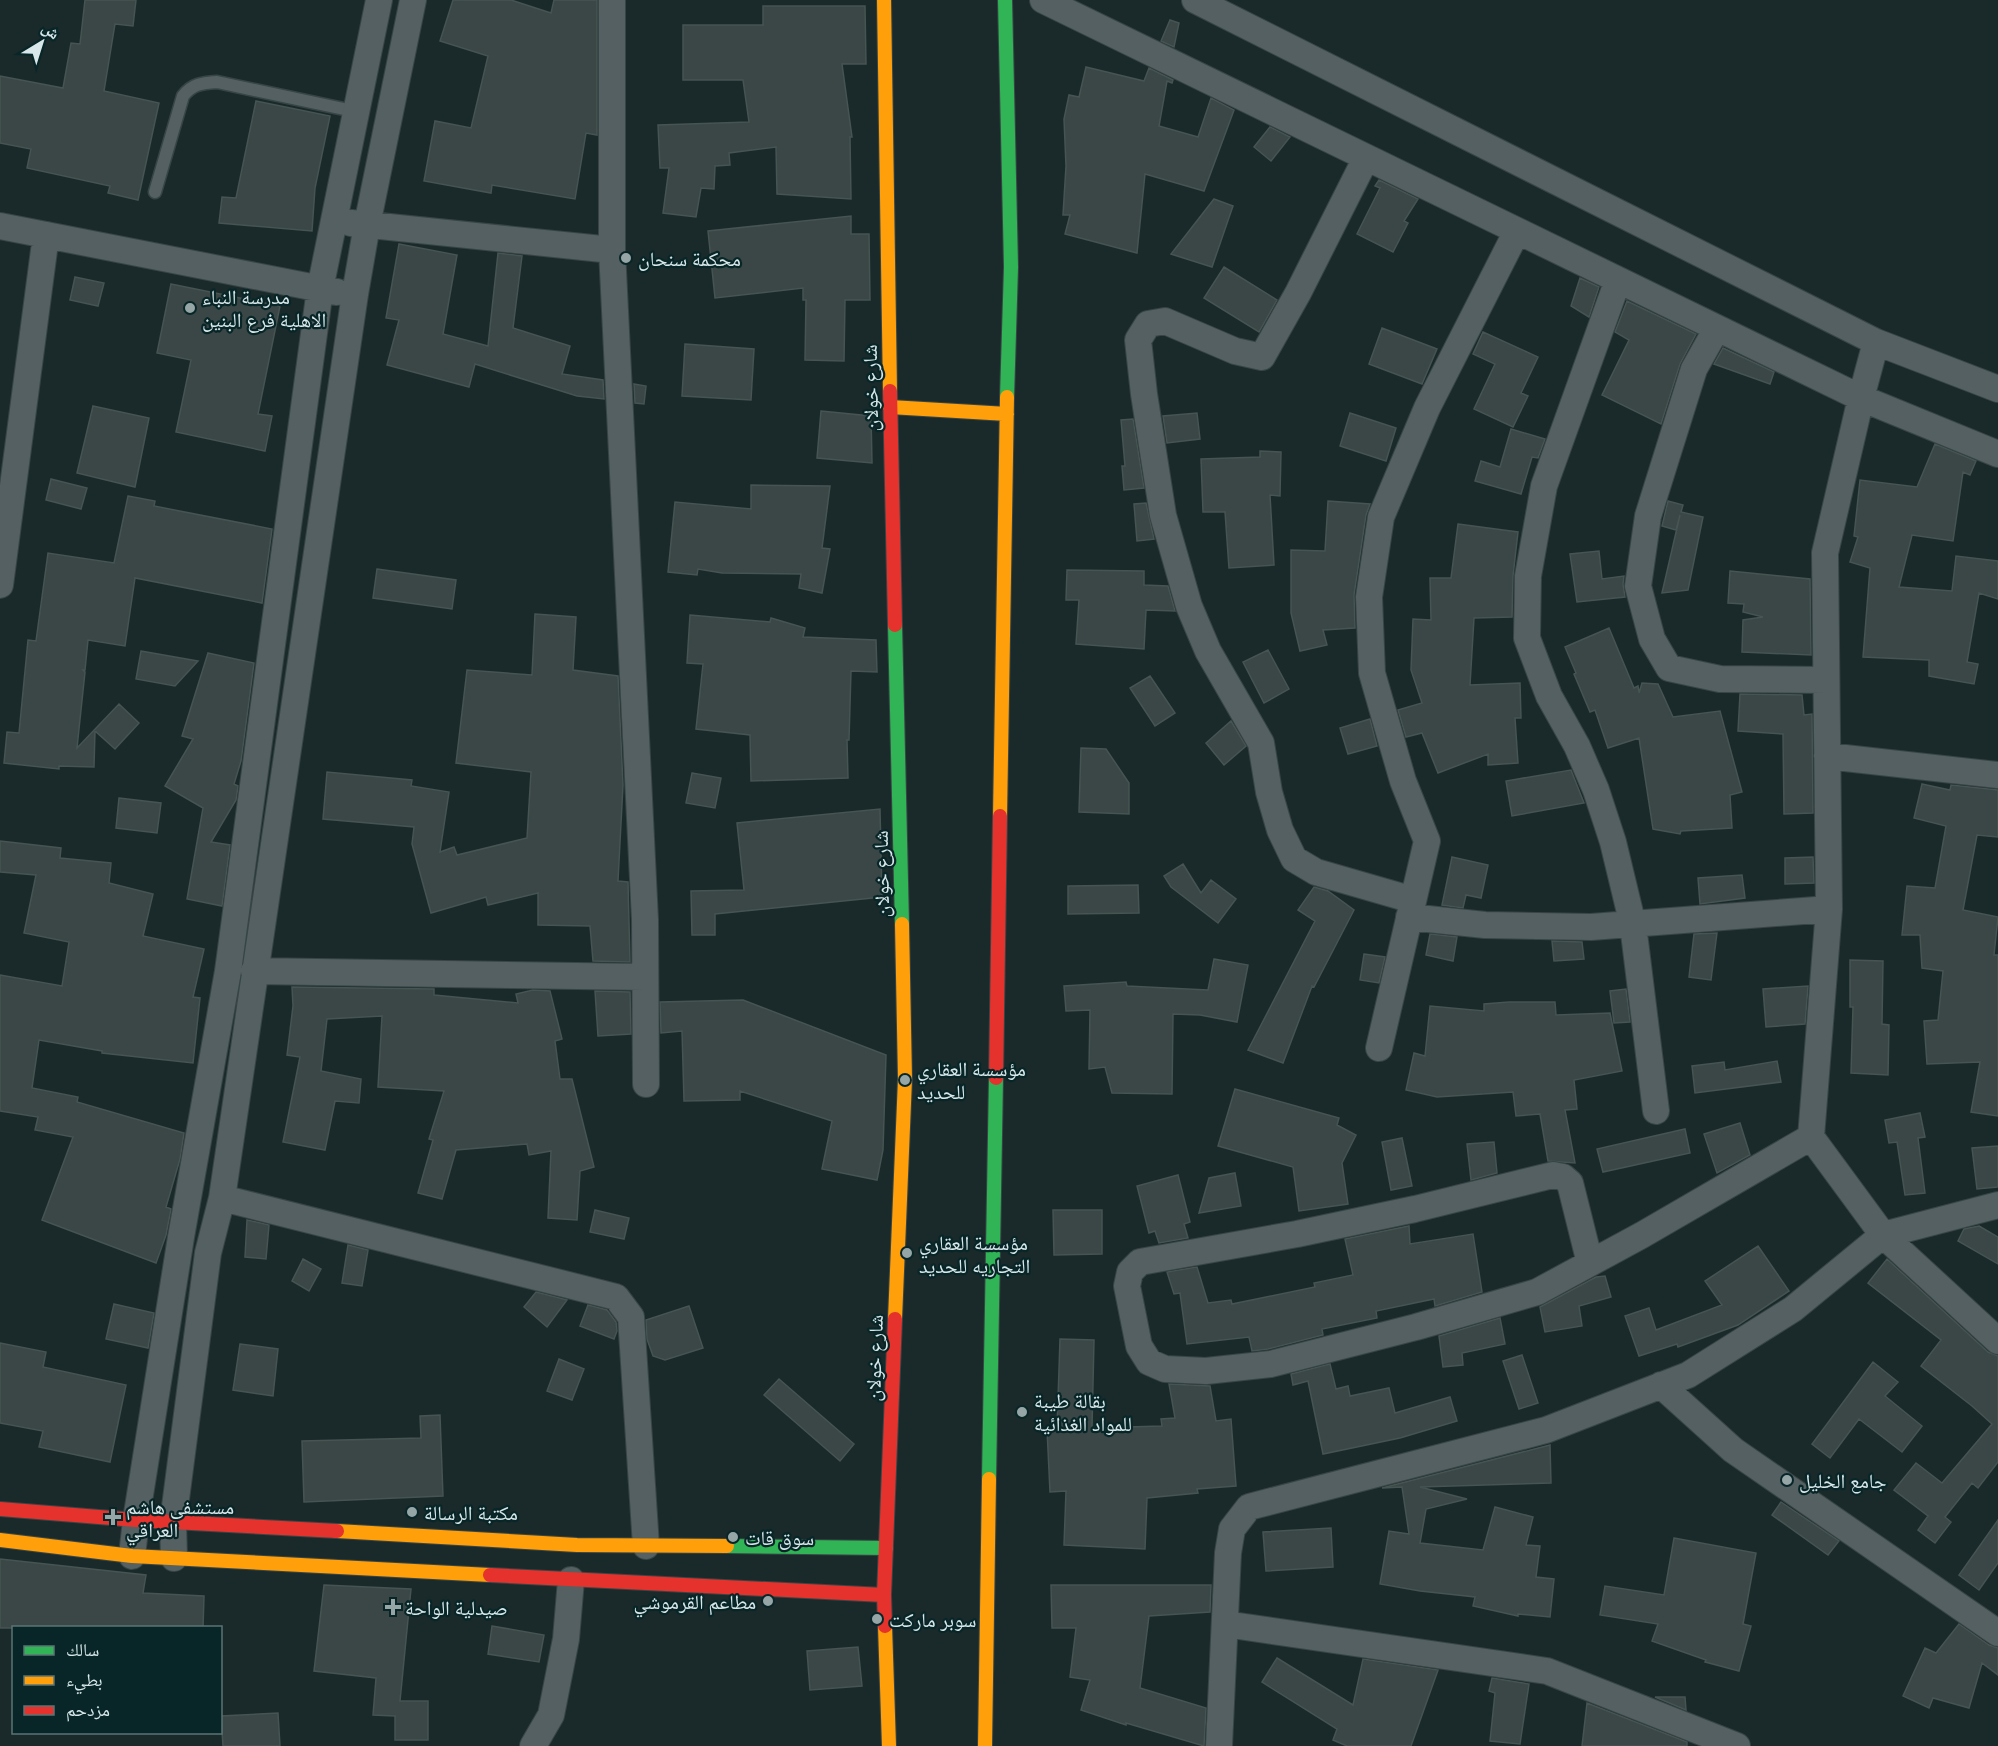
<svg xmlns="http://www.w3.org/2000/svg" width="1998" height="1746" font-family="'PT Serif','Noto Naskh Arabic',serif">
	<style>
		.building { fill: #3a4746; stroke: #465452; stroke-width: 1.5 }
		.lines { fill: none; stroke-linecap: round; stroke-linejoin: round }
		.lane-casing { stroke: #384546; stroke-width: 15 }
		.street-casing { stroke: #384546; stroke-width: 28 }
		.fast-casing { stroke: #384546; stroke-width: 16 }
		.slow-casing { stroke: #384546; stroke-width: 16 }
		.jam-casing { stroke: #384546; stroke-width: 16 }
		.lane { stroke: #546061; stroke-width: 12 }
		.street { stroke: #546061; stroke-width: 26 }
		.fast { stroke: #30b455; stroke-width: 14 }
		.slow { stroke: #ff9f0a; stroke-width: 14 }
		.jam { stroke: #e5322d; stroke-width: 14 }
		.poi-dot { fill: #96a6a7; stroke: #082628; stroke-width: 2 }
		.labels { text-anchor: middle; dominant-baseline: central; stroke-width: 4.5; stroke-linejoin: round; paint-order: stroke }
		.poi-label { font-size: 20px; fill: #d8e8ea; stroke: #082628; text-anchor: start }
		.street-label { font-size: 20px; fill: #d8e8ea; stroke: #082628 }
	</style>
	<rect width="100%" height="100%" fill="#1a2a2b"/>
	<!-- building -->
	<path class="building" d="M85 0H136L133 26 115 24 104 91 159 103 138 200 108 193 110 186 27 168 31 149 0 143V76L63 88 71 43 80 44Z
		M453 0H511L551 13 554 0H597V135L586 133 575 199 492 185 491 193 424 181 435 121 471 128 488 56 440 41Z
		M763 6H865L866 64H842L852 137H850L851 199 777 194 776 147 729 153 730 165 715 166 714 189 701 188 696 217 663 213 669 168H660L658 125 749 122 743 80H683V25H763Z
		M1170 20 1179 23 1174 47 1161 41Z
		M1086 67 1144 81 1149 68 1173 80 1172 83 1167 81 1159 126 1198 137 1211 98 1234 110 1204 191 1145 174 1137 253 1065 234 1070 215H1063L1066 166 1064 119 1069 95 1079 97Z
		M256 101 330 116 315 188 312 231 219 223 222 197 236 198Z
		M1270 127 1290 137 1271 161 1254 147Z
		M1379 180 1418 199 1404 221 1408 223 1393 252 1357 234 1380 188 1375 186Z
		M1214 199 1233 206 1212 267 1171 254Z
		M851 216V234H869L870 300H845L844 361 805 360 806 300H803V288L715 298 708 231Z
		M399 244 457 255 443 334 488 346 498 253 522 256 513 328 570 346 562 374 603 380 604 399 577 396 475 364 469 387 387 365 399 320 386 318Z
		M1224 267 1277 300 1259 332 1204 298Z
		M75 277 104 283 98 306 70 300Z
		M1580 278 1599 287 1589 317 1571 306Z
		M171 284 280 306 258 414 272 416 265 451 176 432 191 360 157 353Z
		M1627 301 1696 334 1680 364 1661 424 1602 395 1629 340 1615 332Z
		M1382 328 1437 349 1422 384 1369 364Z
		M1483 332 1538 357 1521 393 1528 396 1513 427 1474 409 1495 364 1473 354Z
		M685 344 754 349 751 400 682 396Z
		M1723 348 1774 372 1770 384 1714 364Z
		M634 384 646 386 644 404 635 403Z
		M93 406 149 418 135 487 77 473Z
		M821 411 871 416 872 463 817 458Z
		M1197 413 1200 439 1167 443 1163 416Z
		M1350 413 1396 428 1386 461 1340 446Z
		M1133 419 1144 488 1124 490 1122 466H1125L1121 420Z
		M1511 429 1545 439 1538 458 1532 457 1521 494 1475 481 1481 461 1500 467Z
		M1935 444 1976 461 1970 475 1963 472 1953 541 1912 535 1899 587 1952 591 1956 556 1998 561V599L1979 593 1967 662 1978 664 1974 684 1929 676V660L1863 657 1870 568 1850 562 1858 537 1854 536 1860 480 1917 487Z
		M1260 451 1281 452 1280 496 1270 495 1274 565 1229 568 1225 512H1203L1201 459 1260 457Z
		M51 479 87 488 81 509 46 500Z
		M751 485 830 486 822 548 830 549 822 593 799 588 801 574 722 573 698 569 697 575 668 572 675 502 751 509Z
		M128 496 155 501 154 506 272 529 262 603 135 578 125 646 88 640 85 670H83L85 672 77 748 119 704 139 723 115 749 95 731 94 767 59 766V769L4 763 7 732 19 733 28 640 36 641 48 553 114 563Z
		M1328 501 1370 504 1366 515 1354 595 1355 628 1323 630 1327 645 1300 651 1291 613V550L1325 551Z
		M1668 501 1683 505 1681 512 1703 517 1688 590 1662 593 1680 515 1676 530 1662 526Z
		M1146 503 1154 539 1137 541 1134 504Z
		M1458 524 1518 532 1513 576 1512 617 1474 618 1470 685 1520 683 1521 718H1515L1518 763 1488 765V754L1438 773 1422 733 1406 737 1398 710 1422 703 1411 670 1413 619 1431 620 1430 578H1451Z
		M1599 551 1602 579 1624 576 1623 584 1625 597 1577 602 1570 554Z
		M377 569 456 580 452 609 373 598Z
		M1067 570 1144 571V585L1168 586 1175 611 1146 610 1144 649 1076 644 1079 600H1066Z
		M1730 571 1810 579 1811 655 1742 652 1743 620 1763 617 1743 612 1744 604 1728 603Z
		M535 614 576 617 573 670 618 676 623 785 618 881 628 882 630 962 593 961 590 926 538 925V893L488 905 486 897 431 913 412 844 414 827 323 819 327 772 412 780 411 786 449 792 440 852 454 847 457 855 527 838 531 772 456 763 467 670 532 675Z
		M690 615 770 622 771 618 805 628 803 637 876 640 877 672 851 671 849 740H847L848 778 751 781 750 735 696 729 703 664 687 663Z
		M1609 628 1634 688 1638 686 1639 693 1642 683 1658 684 1673 717 1720 711 1742 792 1730 795 1732 828 1681 831 1680 834 1653 829 1639 738 1608 748 1595 710 1590 712 1574 674 1576 673 1565 647Z
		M1268 650 1289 689 1264 703 1243 662Z
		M141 651 198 661 175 686 136 679Z
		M208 653 254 663 241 761 234 784 238 786 236 800 211 842 230 845 222 906 187 899 203 808 165 786 193 739 182 736Z
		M1150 676 1175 713 1155 726 1130 688Z
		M1740 694 1802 695 1804 715 1812 714 1813 813 1784 814 1783 734 1738 731Z
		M1370 719 1377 746 1348 754 1340 728Z
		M1231 721 1246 746 1224 765 1206 743Z
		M1081 748 1106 749 1129 783V814L1079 812Z
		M1571 770 1584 803 1512 816 1506 781Z
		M692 773 721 778 715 808 686 803Z
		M1922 784 1950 790 1951 785 1998 790V837L1977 835 1963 910 1998 917 1994 955H1998V1116L1971 1112 1980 1062 1927 1064 1924 1021 1938 1020 1943 971 1922 968 1920 935H1902L1907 886 1935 888 1946 826 1914 818Z
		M119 798 161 803 157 833 116 828Z
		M880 809 882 897 715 914V935H692L691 891 744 890 737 823Z
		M0 841 61 848 60 858 111 863 109 883 153 894 143 936 204 949 193 997 200 998 193 1063 102 1053V1051L39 1040 32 1088 78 1097 77 1102 184 1133 180 1159 166 1207 171 1209 166 1235 156 1263 42 1220 73 1137 35 1130 38 1117 0 1111V975L62 986 69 942 24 933 36 875 0 872Z
		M1452 857 1488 865 1481 898 1466 895 1463 908 1442 905Z
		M1813 857 1814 883 1785 884V858Z
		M1183 864 1201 893 1211 880 1236 899 1218 923 1171 887 1164 876Z
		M1742 875 1745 898 1700 904 1698 878Z
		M1138 885 1139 913 1068 914V886Z
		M1314 887 1328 891 1354 910 1314 987 1312 986 1283 1063 1248 1050 1315 921 1298 910Z
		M1717 933 1711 980 1689 977 1694 934Z
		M1430 934 1457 937 1453 961 1426 955Z
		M1552 941 1582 942 1584 959 1554 961Z
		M1364 954 1385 957 1379 983 1360 980Z
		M1214 959 1248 965 1237 1022 1200 1015 1173 1014 1172 1094 1112 1093 1105 1067 1089 1069 1090 1010 1066 1011 1064 986 1126 982 1127 986 1208 990Z
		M1850 960 1883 961 1882 1024 1889 1025 1888 1075 1851 1073 1853 1007H1850Z
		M1808 986 1805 1024 1766 1027 1763 989Z
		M292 987 434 989V995L518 1003 516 994 533 990 550 991 562 1039 555 1041 560 1079H572L594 1167 580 1171 577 1220 548 1218 551 1151 529 1155 527 1144 456 1150 442 1199 418 1193 433 1140 429 1139 444 1091 378 1087 382 1016 327 1019 321 1071 361 1079 359 1103 335 1101 325 1150 283 1142 300 1057 287 1055 293 1006Z
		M1626 989 1630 1022 1614 1023 1610 991Z
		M595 991 630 992 631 1034 598 1036Z
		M743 1000 886 1055 883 1150 877 1180 822 1169 832 1121 740 1091V1100L684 1101 682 1031 661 1033 660 1002Z
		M1509 1002H1555L1556 1015 1610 1013 1622 1071 1574 1080 1577 1109 1565 1110 1575 1163 1548 1161 1540 1114 1516 1116 1513 1092 1437 1097 1406 1090 1414 1053 1425 1056 1430 1006 1484 1011V1004Z
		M1777 1061 1781 1082 1695 1093 1692 1066 1724 1062 1725 1070Z
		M1235 1089 1339 1118 1337 1125 1356 1135 1342 1163 1348 1204 1299 1211 1293 1167 1218 1146Z
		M1920 1113 1925 1137 1918 1138 1925 1193 1905 1195 1897 1142 1889 1143 1885 1120Z
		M1740 1123 1750 1155 1717 1173 1704 1134Z
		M1685 1129 1690 1153 1603 1172 1597 1149Z
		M1402 1138 1412 1186 1391 1190 1382 1142Z
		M1494 1142 1497 1173 1471 1180 1467 1144Z
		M1998 1146V1187L1977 1189 1972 1148Z
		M1235 1173 1241 1206 1199 1213 1209 1178Z
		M1178 1175 1190 1222 1184 1224 1188 1238 1159 1243 1155 1231 1149 1233 1137 1186Z
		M595 1210 629 1218 624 1239 590 1232Z
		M1053 1210H1102V1254L1054 1255Z
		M247 1220 269 1225 266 1259 245 1257Z
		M1409 1226 1410 1244 1473 1234 1482 1292 1435 1306 1434 1299 1376 1311 1377 1318 1322 1329 1323 1335 1268 1349 1252 1351 1249 1337 1187 1344 1180 1293 1174 1294 1167 1272 1197 1267 1208 1303 1231 1300 1232 1304 1315 1287 1314 1283 1353 1275 1345 1239Z
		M1979 1226 1998 1237V1264L1958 1241 1964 1229Z
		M348 1245 368 1250 362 1286 342 1283Z
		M1758 1246 1789 1291 1738 1325 1678 1347 1677 1344 1639 1356 1625 1316 1649 1308 1656 1330 1722 1305 1705 1281Z
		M303 1259 321 1269 309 1291 292 1281Z
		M1887 1259 1988 1352 1998 1356V1462L1978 1488 1972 1483 1945 1517 1951 1522 1935 1543 1918 1530 1928 1516 1894 1490 1916 1463 1942 1483 1992 1424 1972 1406 1921 1366 1941 1340 1868 1283Z
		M1605 1276 1611 1297 1579 1306 1582 1326 1545 1332 1540 1307 1596 1277Z
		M536 1292 567 1300 547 1327 524 1307Z
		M114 1304 154 1313 148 1348 106 1339Z
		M588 1305 607 1310 616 1322 617 1331 614 1339 580 1326Z
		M689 1306 703 1348 665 1360 653 1356 647 1339 646 1320Z
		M1500 1318 1505 1344 1462 1353 1463 1365 1443 1367 1439 1336Z
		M1060 1339 1094 1340 1092 1428 1162 1426 1161 1419 1175 1418 1169 1384 1210 1386 1216 1421 1231 1419 1236 1486 1197 1489 1198 1493 1147 1498 1145 1549 1064 1545 1066 1491 1050 1492 1047 1429H1057Z
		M0 1343 46 1352 43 1367 126 1385 110 1462 39 1447 43 1431 0 1423Z
		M240 1344 278 1349 273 1396 233 1390Z
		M1522 1355 1538 1403 1519 1409 1503 1361Z
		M559 1359 584 1369 572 1400 547 1391Z
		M1873 1362 1898 1382 1885 1396 1922 1426 1902 1452 1859 1419 1830 1458 1812 1444Z
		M1330 1364 1336 1389 1348 1386 1350 1396 1389 1388 1395 1413 1450 1397 1457 1421 1400 1438 1323 1454 1308 1381 1293 1385 1291 1374Z
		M779 1379 854 1444 840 1461 764 1395Z
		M440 1415 443 1496 304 1502 302 1441 421 1438 420 1416Z
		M1550 1445 1551 1483 1420 1487 1467 1499 1426 1509 1420 1543 1483 1550 1495 1507 1533 1517 1526 1545 1540 1546 1536 1577 1554 1579 1550 1617 1518 1614V1616L1473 1606 1475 1597 1420 1591 1380 1584 1389 1531 1409 1534 1402 1487 1382 1488Z
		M1781 1502 1839 1541 1828 1555 1772 1515Z
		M1998 1520V1563L1979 1590 1959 1575Z
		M1331 1528 1333 1567 1266 1571 1263 1532Z
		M1674 1538 1756 1553 1743 1624 1751 1626 1739 1671 1705 1662 1706 1660 1652 1641 1658 1624 1600 1615 1605 1586 1664 1595Z
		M0 1559 146 1575 143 1593 204 1596 203 1628H0Z
		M324 1585 411 1589 400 1701H428V1740H395V1716L373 1715 376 1678 314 1671Z
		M1051 1585H1211L1210 1612 1149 1616 1140 1688 1206 1708 1204 1746 1126 1723V1725L1081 1710 1090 1680 1070 1677 1076 1628H1052Z
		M1959 1624 1989 1645 1998 1648V1675L1982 1663 1969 1708 1933 1698 1929 1708 1903 1696 1925 1648 1936 1653Z
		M492 1626 544 1635 539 1662 488 1654Z
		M858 1647 862 1686 810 1690 807 1651Z
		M1277 1658 1353 1705 1363 1659 1438 1670 1411 1746H1347L1333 1740 1337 1729 1262 1682Z
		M1492 1678 1529 1684 1520 1744 1490 1741 1495 1693 1489 1691Z
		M1655 1697H1685L1686 1710Z
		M1587 1703 1687 1742V1746H1582Z
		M278 1713 280 1746H223L221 1716Z"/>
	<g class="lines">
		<defs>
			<path id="lane" d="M155 192 183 96C192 84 202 83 217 82L358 112"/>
			<path id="street" d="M1043 0 1861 398 1998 454
				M1195 0 1876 342 1998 389
				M1366 158 1298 293 1262 357 1235 351 1165 321 1148 324 1138 340 1144 394 1163 515 1189 606 1208 651 1261 743 1269 792 1280 830 1294 859 1316 872 1413 900
				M351 223 612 250V0
				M0 226 337 292
				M612 250 645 920 646 1084
				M1618 280 1544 486 1528 576 1527 638 1549 696 1577 746 1596 790 1613 842 1633 925 1656 1111
				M1717 328 1694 369 1648 516 1638 586 1652 639 1669 668 1720 679 1826 680
				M1876 342 1861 398 1825 553 1829 909 1811 1137 1883 1235 1998 1341
				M0 585 46 235
				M1827 756 1998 775
				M1409 917 1485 925 1591 927 1829 909
				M254 971 645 977
				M1379 1048 1427 841 1403 781 1372 673 1369 597 1381 517 1427 408 1517 231
				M222 1198 616 1297 631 1317 646 1546
				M1590 1263 1570 1183 1563 1177 1553 1175 1415 1209 1297 1234 1140 1262 1130 1272 1127 1286 1139 1346 1149 1362 1165 1369 1206 1371 1271 1364 1416 1327 1537 1292 1642 1235 1811 1137
				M1661 1385 1733 1450 1998 1633
				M132 1556 136 1520 181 1237 228 971 320 289 379 0
				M174 1558 173 1522 208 1253 222 1198 355 294 367 225 413 0
				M1225 1624 1547 1671 1737 1746
				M533 1746 551 1715 566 1639 571 1580
				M1219 1746 1228 1553 1232 1529 1249 1507 1546 1430 1688 1375 1793 1309 1883 1235 1998 1205"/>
			<path id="fast" d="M1005 0 1011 267 1007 397
				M895 625 902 924
				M989 1479 996 1078
				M727 1546 886 1548"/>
			<path id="slow" d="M884 0 890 391
				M890 407 1007 414
				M1000 816 1007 397
				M895 1319 905 1079 902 924
				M337 1531 577 1545 727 1546
				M0 1540 132 1556 490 1575
				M885 1626 889 1746
				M985 1746 989 1479"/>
			<path id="jam" d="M890 391 895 625
				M996 1078 1000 816
				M0 1509 136 1520 337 1531
				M490 1575 884 1595
				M885 1626 884 1595 895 1319"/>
		</defs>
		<!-- lane casing -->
		<use href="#lane" class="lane-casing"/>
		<!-- street casing -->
		<use href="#street" class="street-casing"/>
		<!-- fast casing -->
		<use href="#fast" class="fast-casing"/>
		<!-- slow casing -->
		<use href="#slow" class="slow-casing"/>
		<!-- jam casing -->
		<use href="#jam" class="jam-casing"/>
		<!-- lane -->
		<use href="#lane" class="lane"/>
		<!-- street -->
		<use href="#street" class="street"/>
		<!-- fast -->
		<use href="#fast" class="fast"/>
		<!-- slow -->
		<use href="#slow" class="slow"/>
		<!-- jam -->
		<use href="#jam" class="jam"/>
	</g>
	<!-- markers -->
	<g class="poi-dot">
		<circle cx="626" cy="258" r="6"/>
		<circle cx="190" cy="308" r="6"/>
		<circle cx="905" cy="1080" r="6"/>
		<circle cx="907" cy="1253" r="6"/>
		<circle cx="1022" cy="1412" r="6"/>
		<circle cx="1787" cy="1480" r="6"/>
		<circle cx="412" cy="1512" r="6"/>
		<path d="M110 1508h6v6h6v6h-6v6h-6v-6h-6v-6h6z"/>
		<circle cx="733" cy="1537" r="6"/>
		<circle cx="768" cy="1601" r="6"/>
		<path d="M390 1598h6v6h6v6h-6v6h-6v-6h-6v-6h6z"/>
		<circle cx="877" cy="1619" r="6"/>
	</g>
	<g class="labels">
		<!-- poi labels -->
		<g class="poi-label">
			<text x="638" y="258">محكمة سنحان</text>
			<text x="202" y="296">مدرسة النباء<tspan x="202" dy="23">الاهلية فرع البنين</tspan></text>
			<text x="917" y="1068">مؤسسة العقاري<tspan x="917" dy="23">للحديد</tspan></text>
			<text x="919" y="1242">مؤسسة العقاري<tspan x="919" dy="23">التجاريه للحديد</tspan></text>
			<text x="1034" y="1400">بقالة طيبة<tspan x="1034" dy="23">للمواد الغذائية</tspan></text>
			<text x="1799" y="1480">جامع الخليل</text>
			<text x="126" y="1506">مستشفى هاشم<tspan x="126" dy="23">العراقي</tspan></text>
			<text x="424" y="1512">مكتبة الرسالة</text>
			<text x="745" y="1537">سوق قات</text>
			<text x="756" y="1601" text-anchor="end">مطاعم القرموشي</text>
			<text x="405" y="1607">صيدلية الواحة</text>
			<text x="889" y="1619">سوبر ماركت</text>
		</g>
		<!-- street labels -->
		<g class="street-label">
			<text transform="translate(870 388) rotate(-91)">شارع خولان</text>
			<text transform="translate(881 874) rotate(-91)">شارع خولان</text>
			<text transform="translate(874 1358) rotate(-88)">شارع خولان</text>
		</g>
	</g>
	<!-- legend -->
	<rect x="12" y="1626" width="210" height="108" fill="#082628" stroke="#5b7476" stroke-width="1.5"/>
	<rect x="24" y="1646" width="30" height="9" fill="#30b455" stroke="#5b7476" stroke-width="1.5"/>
	<text x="66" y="1656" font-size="18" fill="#d8e8ea">سالك</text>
	<rect x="24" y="1676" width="30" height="9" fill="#ff9f0a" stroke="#5b7476" stroke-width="1.5"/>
	<text x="66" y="1686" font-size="18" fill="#d8e8ea">بطيء</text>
	<rect x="24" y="1706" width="30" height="9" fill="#e5322d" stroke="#5b7476" stroke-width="1.5"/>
	<text x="66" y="1716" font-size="18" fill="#d8e8ea">مزدحم</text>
	<!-- north arrow -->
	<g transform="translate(42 42) rotate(38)" stroke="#082628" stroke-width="4.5" paint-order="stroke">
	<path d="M0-4.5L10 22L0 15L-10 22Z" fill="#d8e8ea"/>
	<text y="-9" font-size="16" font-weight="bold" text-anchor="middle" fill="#d8e8ea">ش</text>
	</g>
</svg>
